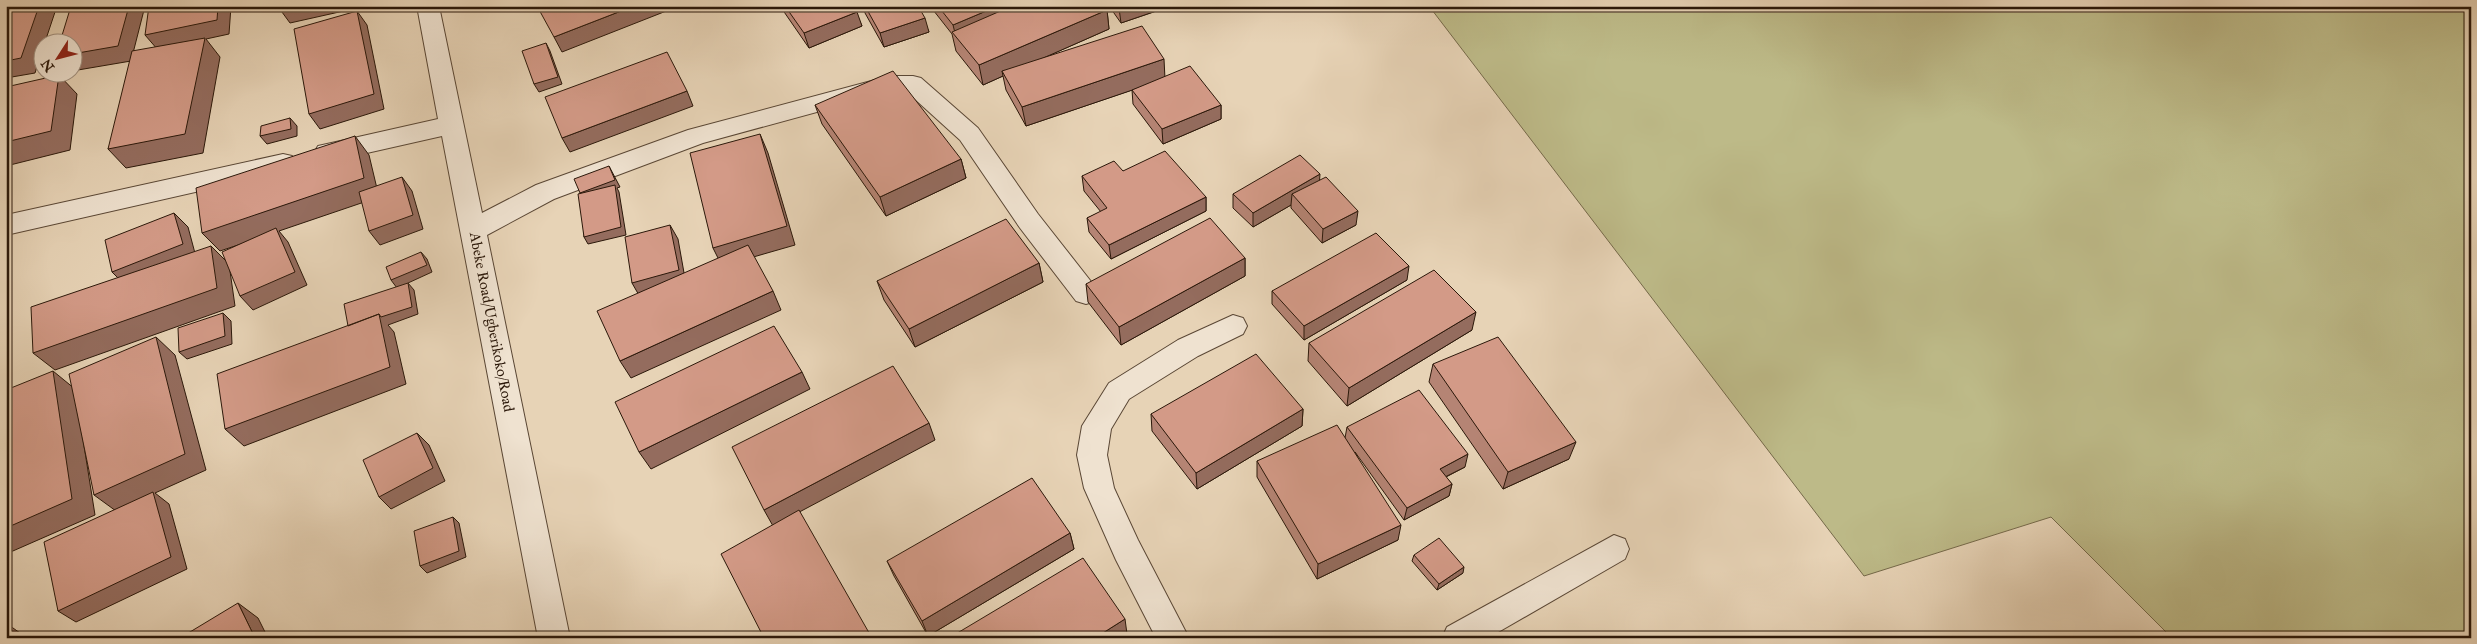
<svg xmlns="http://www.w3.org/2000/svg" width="2477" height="644" font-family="'IM FELL Great Primer',serif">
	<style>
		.green { fill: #bdba88; stroke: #746949 }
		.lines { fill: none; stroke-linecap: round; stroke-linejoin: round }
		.minor-casing { stroke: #5a4735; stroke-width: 2 }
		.minor { fill: #efe2d0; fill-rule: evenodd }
		.wall { fill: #b58474; stroke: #2b180a }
		.shaded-wall { fill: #946c5e; stroke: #2b180a }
		.building { fill: #d39a87; stroke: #2b180a }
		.labels { text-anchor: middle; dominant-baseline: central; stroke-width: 4.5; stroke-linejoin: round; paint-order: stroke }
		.street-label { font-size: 15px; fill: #2b180a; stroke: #efe2d0 }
	</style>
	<rect width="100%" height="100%" fill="#e7d3b6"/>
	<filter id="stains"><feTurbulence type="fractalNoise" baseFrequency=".004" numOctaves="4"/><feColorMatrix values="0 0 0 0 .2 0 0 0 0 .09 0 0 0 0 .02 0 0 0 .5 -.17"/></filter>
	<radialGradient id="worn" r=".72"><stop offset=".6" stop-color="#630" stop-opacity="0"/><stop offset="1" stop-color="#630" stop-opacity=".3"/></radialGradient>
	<!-- green -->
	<path class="green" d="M1429 6H2471V638H2172L2051 517 1864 576Z"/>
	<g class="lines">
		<defs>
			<path id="minor" d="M417 6H439L482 213 536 185 688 130 890 76H913L921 78 978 128 1038 214 1100 293 1096 301 1086 304 1076 301 1020 228 960 140 907 92H890L703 143 554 199 487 235 570 638H538L442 136 327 162 318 160 314 153 318 146 327 144 438 119Z
				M283 154 292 156 296 163 292 170 6 235V215Z
				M1233 315 1243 318 1247 326 1243 334 1198 356 1129 399 1111 429 1107 455 1114 488 1138 540 1189 638H1156L1116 560 1084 488 1077 455 1082 426 1109 383 1178 340Z
				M1614 535 1625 539 1629 549 1625 559 1488 638H1442L1447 627Z"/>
		</defs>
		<!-- minor casing -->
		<use href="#minor" class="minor-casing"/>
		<!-- minor -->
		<use href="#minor" class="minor"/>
	</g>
	<!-- wall -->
	<path class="wall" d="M780 6H853L862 26 809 48Z
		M863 6H918L929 32 884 47 865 13Z
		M930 6H1104L1107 10 1109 29 1050 55 1165 77 1221 105V119L1163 144 1133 104 1132 90 1026 126 1006 90 1003 76 983 85 956 51 952 34Z
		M1109 6H1171L1121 23Z
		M815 105 961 159 966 178 886 216 822 124Z
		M1123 171 1206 197V211L1111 259 1089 232 1087 218 1101 212 1084 191 1082 176Z
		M1320 180 1356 225 1322 243 1291 208V205L1253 227 1233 208V194Z
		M1245 258V276L1121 345 1088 302 1086 284Z
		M1039 263 1043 282 915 347 884 300 877 281Z
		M1407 280 1304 340 1272 304V291Z
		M1472 330 1347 406 1308 361 1309 343Z
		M1433 364 1569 459 1503 489 1429 382Z
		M1303 409 1302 426 1197 489 1152 431 1151 414Z
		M1347 427 1465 467 1446 477 1452 484 1449 496 1404 520 1355 452 1398 540 1317 579 1257 477V461L1345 438Z
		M1070 533 1074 549 928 636 894 576 887 561Z
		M1414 555 1463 573 1437 590 1412 561Z"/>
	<!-- shaded-wall -->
	<path class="shaded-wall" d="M39 6H57L45 42H42V51L35 73 6 78V61Z
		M129 6H145L131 61 72 71V54Z
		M218 6H231L229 34 206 39 220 57 203 153 126 168 108 149 158 50 145 35Z
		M288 6H366L290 23 279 8Z
		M634 6H679L562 52 554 37Z
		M998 6H1035L956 37 953 25Z
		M1126 6H1171L1121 23 1119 8Z
		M1107 10 1109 29 1005 75 1002 71 1003 76 983 85 979 65Z
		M357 11 367 25 384 109 320 129 309 114Z
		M857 12 862 26 809 48 804 33Z
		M925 18 929 32 884 47 880 33Z
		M546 43 550 51 562 84 539 92 534 84Z
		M1164 59 1165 79 1026 126 1022 107Z
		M59 75 77 94 70 150 6 166V142Z
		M687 91 693 106 570 152 562 138Z
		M1221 105V119L1163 144 1162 129Z
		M290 118 297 126V136L267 144 260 136Z
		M760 134 768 153 795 245 722 266 713 248Z
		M355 136 369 155 379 197 279 231 288 242 307 285 253 310 240 296 277 232 220 251 202 233Z
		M961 159 966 178 886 216 880 197Z
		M609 166 620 187 617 188 619 192 626 235 588 244 584 237V201L580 193Z
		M1320 174 1319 188 1292 194 1291 205 1253 227V213Z
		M402 177 412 191 423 229 380 245 369 231Z
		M1206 197V211L1111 259 1109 245Z
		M1358 211 1356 225 1322 243 1323 229Z
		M174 213 188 227 196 257 126 286 112 272Z
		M670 225 678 239 686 284 640 297 632 283Z
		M211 246 229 264 235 306 55 370 33 353Z
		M421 252 427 259 432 272 408 283 414 290 418 314 388 325 394 332 406 384 244 446 225 429 379 314 397 288 391 280Z
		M1245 258V276L1121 345 1119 327Z
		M1039 263 1043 282 915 347 909 329Z
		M1409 266 1407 280 1304 340V326Z
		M773 291 781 310 631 378 620 361Z
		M1476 312 1472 330 1347 406 1349 388Z
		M223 313 231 321 232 344 187 359 179 352Z
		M156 337 175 355 206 470 155 493 169 504 187 569 76 622 58 611 116 511 94 495Z
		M53 371 75 389 95 515 6 554V528Z
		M802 372 810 389 651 469 639 452Z
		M1303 409 1302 426 1197 489 1196 473Z
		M929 423 935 440 773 526 764 510Z
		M417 433 429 445 445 481 391 509 379 497Z
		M1576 442 1569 459 1503 489 1508 472Z
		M1468 454 1465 467 1437 481 1440 469Z
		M1452 484 1449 496 1404 520 1407 508Z
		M453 517 459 523 466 557 427 573 420 566Z
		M1401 525 1398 540 1317 579 1318 564Z
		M1070 533 1074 549 928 636 922 621Z
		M1464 567 1463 573 1437 590 1439 584Z
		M238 603 258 618 268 638H255Z
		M1125 619 1127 634 1121 638H1095Z
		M6 623 27 638H21L6 627Z"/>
	<!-- building -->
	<path class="building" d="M6 6H39L21 58 6 61Z
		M71 6H129L118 46 72 54V42H60Z
		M149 6H218L217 20 145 35Z
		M279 6H288L279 8Z
		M537 6H634L554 37Z
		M785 6H853L857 12 804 33Z
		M865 6H918L925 18 880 33Z
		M938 6H998L953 25Z
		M1012 6H1104L1107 10 979 65 952 32Z
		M1118 6H1126L1119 8Z
		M357 11 374 94 309 114 294 29Z
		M1142 26 1164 59 1022 107 1002 71Z
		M205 38 185 134 108 149 132 51Z
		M546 43 558 77 534 84 522 51Z
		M667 52 687 91 562 138 545 97Z
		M1190 66 1221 105 1162 129 1132 90Z
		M893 71 961 159 880 197 815 105Z
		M59 75 51 131 6 142V87Z
		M290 118 291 129 260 136 261 126Z
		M760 134 787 226 713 248 690 153Z
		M355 136 364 178 202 233 196 188Z
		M1165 151 1206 197 1109 245 1087 218 1107 208 1082 176 1114 161 1123 171Z
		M1300 155 1320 174 1253 213 1233 194Z
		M609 166 615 180 580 193 574 179Z
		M402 177 413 215 369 231 359 192Z
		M1326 177 1358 211 1323 229 1292 194Z
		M615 185 621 227 584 237 578 194Z
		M174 213 183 244 112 272 105 240Z
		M1210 218 1245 258 1119 327 1086 284Z
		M1006 219 1039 263 909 329 877 281Z
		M670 225 679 270 632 283 625 237Z
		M276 228 295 272 240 296 222 252Z
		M1376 233 1409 266 1304 326 1272 291Z
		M748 245 773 291 620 361 597 311Z
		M211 246 217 288 33 353 31 307Z
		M421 252 427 265 391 280 386 267Z
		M1434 270 1476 312 1349 388 1309 343Z
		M408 283 412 307 381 317 379 314 348 326 344 304Z
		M223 313 225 336 179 352 178 328Z
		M379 314 390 367 225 429 217 374Z
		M774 326 802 372 639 452 615 402Z
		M156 337 185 454 94 495 69 374Z
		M1498 337 1576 442 1508 472 1433 364Z
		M1256 354 1303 409 1196 473 1151 414Z
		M893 366 929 423 764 510 732 447Z
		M53 371 72 499 6 528V390Z
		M1419 390 1468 454 1440 469 1452 484 1407 508 1347 427Z
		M1337 425 1401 525 1318 564 1257 461Z
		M417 433 433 468 379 497 363 460Z
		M1032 478 1070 533 922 621 887 561Z
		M153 492 171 557 58 611 44 542Z
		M799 510 872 638H764L721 554Z
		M453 517 459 551 420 566 414 531Z
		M1439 538 1464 567 1439 584 1414 555Z
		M1083 558 1125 619 1095 638H949Z
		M238 603 255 638H180Z
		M6 627 21 638H6Z"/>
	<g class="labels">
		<!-- street labels -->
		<g class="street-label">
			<text transform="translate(492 322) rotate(79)">Abeke Road/Ugberikoko/Road</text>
		</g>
	</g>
	<!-- margin -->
	<rect width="2477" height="644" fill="none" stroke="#e7d3b6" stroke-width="25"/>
	<rect x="8" y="8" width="2462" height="629" fill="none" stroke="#2b180a" stroke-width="2.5"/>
	<rect x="12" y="12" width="2452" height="619" fill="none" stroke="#2b180a"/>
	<!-- north arrow -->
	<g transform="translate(58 58) rotate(234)"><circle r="24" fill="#efe2d0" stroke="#a19181"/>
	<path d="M0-4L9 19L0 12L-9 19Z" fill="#8f2418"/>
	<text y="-8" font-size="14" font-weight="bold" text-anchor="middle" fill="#2b180a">N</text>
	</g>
	<rect width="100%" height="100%" filter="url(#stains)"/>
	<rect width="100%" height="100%" fill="url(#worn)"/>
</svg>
